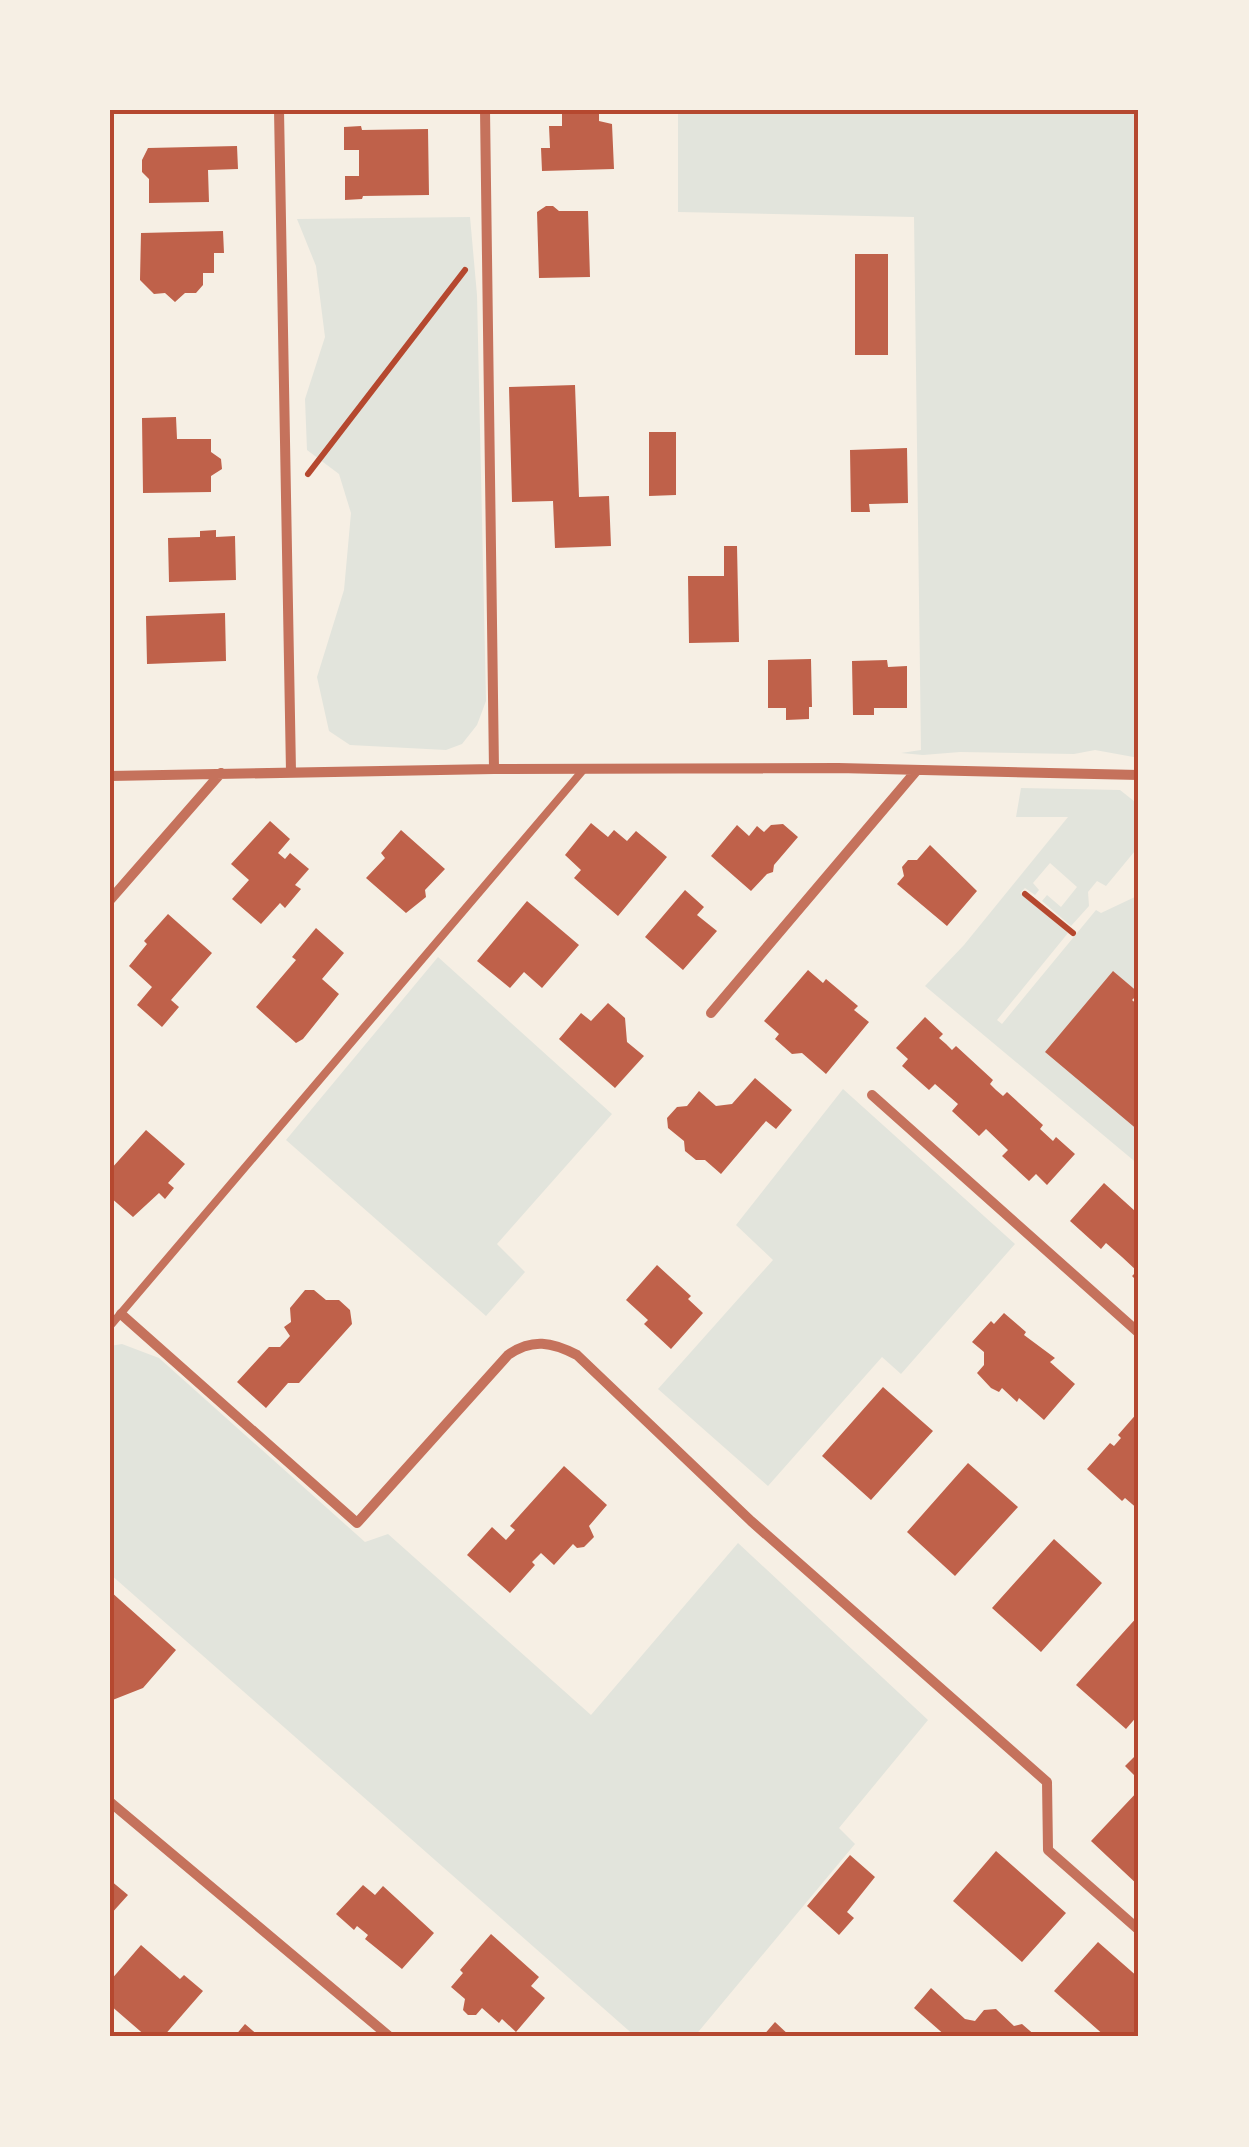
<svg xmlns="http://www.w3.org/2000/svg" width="1249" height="2147" font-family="'PT Sans',sans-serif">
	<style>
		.green { fill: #e2e4dc }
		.building { fill: #bf614a }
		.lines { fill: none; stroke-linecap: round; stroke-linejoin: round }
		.path { stroke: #b5482f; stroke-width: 6 }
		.service { stroke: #c5725c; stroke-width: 8 }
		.minor { stroke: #c5725c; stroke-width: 10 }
		.neatline { fill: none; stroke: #b5482f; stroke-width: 4 }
	</style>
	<rect width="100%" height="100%" fill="#f6efe4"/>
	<!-- green -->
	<path class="green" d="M678 110H1139V200L1136 221H1139V758L1095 750 1074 754 960 752 923 755 901 753 921 750 914 217 678 212Z
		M470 217 477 295 486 701 477 725 462 744 446 750 350 745 329 731 317 677 344 590 351 513 339 474 307 450 305 399 325 337 316 266 297 219Z
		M1021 788 1120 790 1139 805V846L1106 886 1097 881 1088 892 1089 906 1071 926 1042 901 1047 895 1061 907 1077 887 1050 863 1033 883 1039 890 1035 895 1025 888 1020 893 1068 933 997 1020 1002 1024 1096 910 1101 913 1137 896 1139 993 1114 972 1139 1131V1165L925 986 964 945 1068 817H1016Z
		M438 957 612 1114 497 1244 525 1272 486 1316 286 1140Z
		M843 1089 1015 1244 901 1374 882 1357 768 1486 658 1389 773 1260 736 1225Z
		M122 1344 159 1358 365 1542 388 1534 591 1715 738 1543 928 1720 839 1828 855 1844 694 2037H636L110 1574V1346Z"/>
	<!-- building -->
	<path class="building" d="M562 110H599V121L612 124 614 169 542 171 541 148H550L549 126H562Z
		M361 126 362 130 428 129 429 195 363 196 362 199 345 200V176H359V150H344V127Z
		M237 146 238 169 208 170 209 202 149 203V179L142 172V160L148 148Z
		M546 206H553L559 211H588L590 277 539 278 537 212Z
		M223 231 224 253H214V273H203V285L196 293H185L175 302 165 293 154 294 140 280 141 233Z
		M855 254H888V355H855Z
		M575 385 579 497 609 496 611 546 555 548 553 501 512 502 509 387Z
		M176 417 177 439H211V452L221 459 222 469 211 476V492L143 493 142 418Z
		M649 432H676V495L649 496Z
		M907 448 908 503 869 504 870 512H851L850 450Z
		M216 530V537L235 536 236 580 169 582 168 538 200 537V531Z
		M724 546H737L739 642 689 643 688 576H724Z
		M225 613 226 661 147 664 146 616Z
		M811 659 812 707H809V719L786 720V708H768V660Z
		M887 660 888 667 907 666V708H874V715H853L852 661Z
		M270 821 290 839 278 853 285 859 290 853 309 869 295 885 301 889 285 908 280 903 261 924 232 899 249 880 231 864Z
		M591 823 608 837 614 830 627 841 636 831 667 857 618 916 574 878 581 870 565 855Z
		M783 824 798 837 774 865 773 872 767 874 751 891 711 856 737 825 749 836 757 826 764 832 771 825Z
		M401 830 445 869 425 890 426 897 406 913 366 878 385 858 381 853Z
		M930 845 977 891 947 926 897 884 904 876 902 867 908 860H917Z
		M685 890 704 907 697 915 717 931 683 970 645 937Z
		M527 901 579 945 542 988 524 972 510 988 477 961Z
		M168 914 212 953 171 1000 179 1007 162 1027 137 1005 152 987 129 966 147 944 144 941Z
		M316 928 344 953 322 979 339 994 303 1039 296 1043 256 1007 296 960 292 957Z
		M808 970 823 983 826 979 858 1006 854 1010 869 1022 826 1074 802 1053 792 1054 775 1039 779 1034 764 1021Z
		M1113 971 1139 993 1132 1000 1139 1006V1131L1045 1052Z
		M608 1003 625 1018 627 1042 644 1056 615 1088 559 1039 581 1013 591 1021Z
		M925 1017 943 1034 939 1038 946 1044 952 1050 956 1046 993 1080 990 1084 996 1090 1003 1096 1007 1092 1043 1125 1040 1129 1053 1141 1056 1137 1075 1154 1047 1185 1036 1174 1029 1181 1002 1156 1008 1150 986 1129 979 1136 952 1111 958 1104 935 1084 929 1090 902 1066 908 1059 896 1048Z
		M755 1078 792 1110 776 1129 766 1121 721 1174 705 1160H696L685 1151 684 1141 668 1128 667 1118 677 1107 687 1106 699 1091 716 1106 732 1104Z
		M146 1130 185 1164 168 1183 174 1188 165 1199 159 1193 133 1217 110 1197V1176L114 1171 111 1169Z
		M1104 1183 1135 1211 1139 1207V1283L1132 1276 1137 1271 1122 1257 1106 1243 1101 1249 1070 1221Z
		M657 1265 691 1296 688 1299 703 1313 671 1349 644 1324 648 1320 626 1300Z
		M305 1290H314L326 1300H339L350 1310 352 1324 299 1383H288L266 1408 237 1382 269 1347H280L290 1336 284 1327 291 1322 290 1308Z
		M1004 1313 1026 1332 1024 1335 1055 1358 1050 1362 1075 1384 1044 1420 1019 1398 1017 1402 1002 1388 999 1392 991 1388 977 1373 984 1365V1352L972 1342 991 1321 994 1324Z
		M883 1387 933 1431 871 1500 822 1456Z
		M1139 1411V1510L1125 1498 1122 1501 1087 1469 1110 1443 1114 1446 1121 1438 1118 1435Z
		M968 1463 1018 1507 955 1576 907 1532Z
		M564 1466 607 1505 589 1526 594 1537 584 1547 577 1548 573 1544 554 1565 541 1553 532 1562 535 1565 510 1593 467 1555 492 1527 506 1540 515 1530 510 1526Z
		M1054 1539 1102 1583 1041 1652 992 1608Z
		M110 1591 176 1650 143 1688 110 1701Z
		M1139 1615V1714L1126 1729 1076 1685Z
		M1139 1752V1780L1125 1766Z
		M1139 1790V1886L1091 1841Z
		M996 1851 1066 1913 1022 1962 953 1901Z
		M850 1855 875 1877 847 1912 854 1918 839 1935 807 1906Z
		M110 1880 128 1895 110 1915Z
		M363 1885 375 1895 383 1886 434 1933 402 1969 365 1939 368 1935 357 1926 354 1930 336 1914Z
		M491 1934 539 1977 531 1986 545 1998 516 2032 502 2019 499 2023 482 2008 476 2015H468L463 2010 465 1999 451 1987 463 1973 460 1970Z
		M1098 1942 1139 1978 1138 2037H1106L1054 1991Z
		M141 1945 180 1979 184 1975 203 1991 163 2037H147L110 2005V1981Z
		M931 1988 965 2019 975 2021 984 2010 996 2009 1014 2026 1022 2024 1037 2037H947L914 2008Z
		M775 2022 791 2037H762Z
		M245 2024 260 2037H234Z"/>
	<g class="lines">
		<!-- path -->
		<path class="path" d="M308 474 465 270
			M1025 894 1073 933"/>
		<!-- service -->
		<path class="service" d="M110 1326 584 769"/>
		<!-- minor -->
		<path class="minor" d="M279 110 291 772
			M485 110 494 769
			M110 776 494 769 838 768 1139 775
			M110 900 221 773
			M711 1013 917 770
			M872 1095 1139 1333
			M121 1314 357 1523 508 1355C532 1338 552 1342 577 1355L751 1521 1047 1782 1048 1850 1139 1930
			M110 1802 390 2037"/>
	</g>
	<!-- border -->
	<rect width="1249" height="2147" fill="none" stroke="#f6efe4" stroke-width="225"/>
	<rect x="112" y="112" width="1024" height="1922" class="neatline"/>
</svg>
